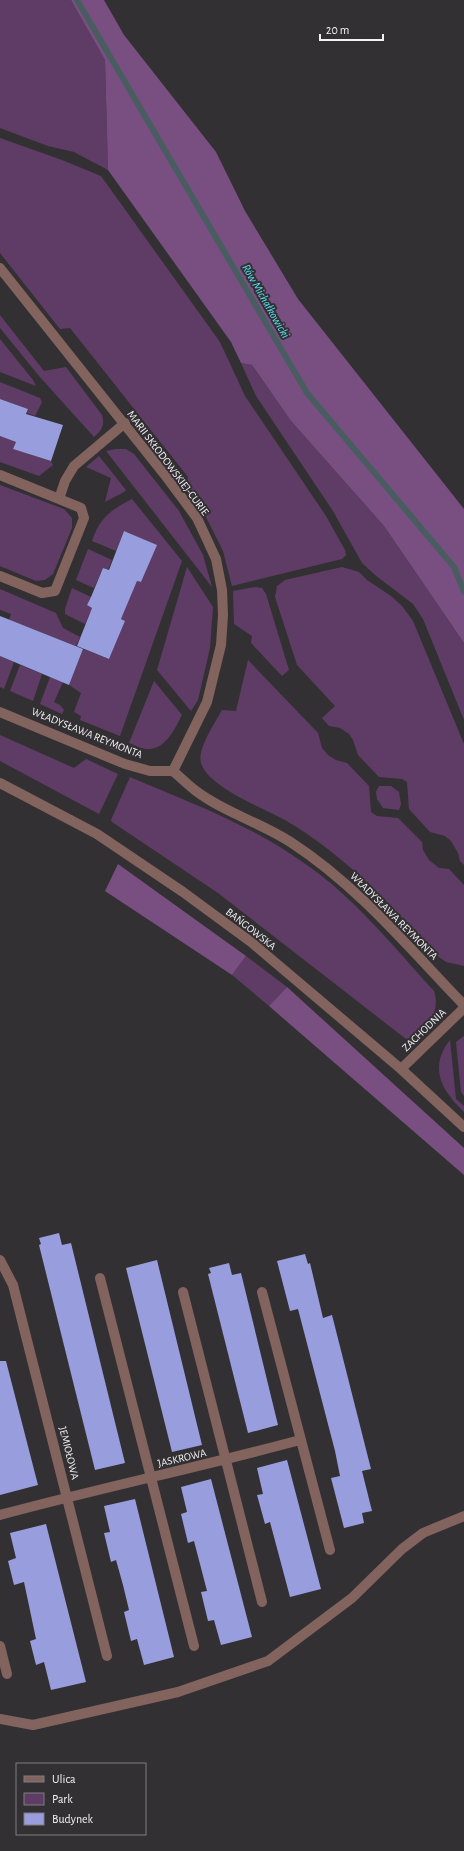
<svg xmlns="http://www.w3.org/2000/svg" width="464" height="1851" font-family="'Alegreya Sans',sans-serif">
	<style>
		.green { fill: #5f3c66 }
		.forest { fill: #794f82 }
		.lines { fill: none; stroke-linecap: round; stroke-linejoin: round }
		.stream { stroke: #495d61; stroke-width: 6 }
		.building { fill: #989ddd }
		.minor { stroke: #82635d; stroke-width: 10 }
		.labels { text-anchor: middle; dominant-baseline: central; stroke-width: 4; stroke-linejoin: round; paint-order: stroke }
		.street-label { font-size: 11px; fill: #f3f1f3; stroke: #333033 }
		.water-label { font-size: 12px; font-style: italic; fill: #55e3f8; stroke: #333033 }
	</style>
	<rect width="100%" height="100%" fill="#333033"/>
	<!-- green -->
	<path class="green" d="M0 0H71L105 60 108 170 74 152 48 146 0 128Z
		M0 138 62 160 101 176 220 342 245 396 326 516 345 550 346 555 342 559 232 586 223 551 207 519 187 487 188 477 70 328 60 329 0 253Z
		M0 315 44 371 66 367 102 415C105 425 102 430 94 437L39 376 0 328Z
		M0 339 33 380 36 386 0 372Z
		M241 363 252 365 291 421 384 526 464 643V720L423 619 413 604 375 575 362 563 333 511 256 396Z
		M0 382 40 398 42 402 35 416 27 413 28 409 0 399Z
		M0 436 16 442 13 449 51 461 53 465 39 476 0 462Z
		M116 449H126L134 454 179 511 203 555 212 587 106 451Z
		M99 456 126 490 124 492 105 502 111 478 86 467Z
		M0 485 64 509 72 518V528L53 574 45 580 36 581 0 566Z
		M132 499 182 561 120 736 80 720 81 716 74 712 81 693 69 685 83 649 109 659 125 621 121 619 137 581 141 582 156 545 124 531 116 551 92 541C100 517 111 510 132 499Z
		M88 549 112 560 108 570 103 568 94 588 76 580Z
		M187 567 213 607 210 648 198 700 191 711 157 670Z
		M342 567 359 572 367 580 391 596 402 606 413 621 464 744V865L460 861 458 853 451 841 445 836 430 832 409 809 407 782 402 779 379 777 358 755 353 740 349 734 340 728 329 726 322 718 335 706 297 665 275 597 277 586 285 580Z
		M255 587 262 588 266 594 289 670 282 676 251 643 252 636 234 624 233 591Z
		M72 588 91 597 87 605 92 608 85 624 65 614V609Z
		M0 589 56 613 63 628 80 637 76 646 9 620 11 614 0 610Z
		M0 656 14 662 4 689 0 687Z
		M248 660 318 733 322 748 328 755 336 760 347 763 369 786 371 812 377 816 398 818 422 842 423 850 429 860 439 868 449 869 464 885V966L446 962 439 957C392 906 345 855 285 820 263 808 208 787 201 763 197 749 215 723 222 710L236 711Z
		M20 665 42 674 33 701 10 691Z
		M50 677 63 682 54 702 60 705 64 710 62 714 40 704Z
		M154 681 182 715C175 728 166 750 147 749 142 749 134 745 129 743Z
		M69 724 121 747 119 752 68 730Z
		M0 735 74 768 86 759 118 774 99 814 0 761Z
		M130 777C189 802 251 825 304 863 354 897 393 946 434 991 441 1011 427 1035 406 1039L218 893 112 822 111 820Z
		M379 786H391L399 792 401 804 399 810 383 808 377 799 376 792Z
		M246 956 287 987 269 1006 232 975Z
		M464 1036V1096L461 1092 456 1042Z
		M450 1040 456 1099 464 1106V1112C442 1091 428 1068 450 1040Z"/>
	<!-- forest -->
	<path class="forest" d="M71 0H104L124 35 216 152 245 211 298 299 464 509V643L384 526 291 421 252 365 241 363 231 342 108 170 105 60Z
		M118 864 246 956 232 975 105 891Z
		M287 987 464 1148V1175L269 1006Z"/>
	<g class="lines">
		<!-- stream -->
		<path class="stream" d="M77 0 307 393 454 567 464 592"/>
	</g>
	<!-- building -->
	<path class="building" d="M0 399 28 409 26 414 63 425 51 461 13 449 16 442 0 436Z
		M124 531 157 545 141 582 137 581 121 619 125 621 109 659 77 646 92 608 87 605 91 597 103 568 109 570Z
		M0 616 83 649 69 685 0 656Z
		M59 1233 62 1245 71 1243 125 1463 95 1470 39 1245 41 1244 39 1238Z
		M305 1254 308 1264 310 1263 323 1318 332 1315 371 1469 362 1471 372 1511 362 1513 364 1523 344 1528 331 1478 340 1476 335 1451 298 1309 290 1311 277 1261Z
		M157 1260 202 1445 172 1452 126 1268Z
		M229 1263 232 1275 241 1273 278 1425 248 1433 208 1274 211 1273 209 1268Z
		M0 1361H6L38 1485 0 1495Z
		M287 1460 321 1589 290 1597 270 1522 265 1524 257 1495 263 1494 257 1468Z
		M211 1479 252 1637 221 1645 214 1620 208 1621 201 1592 207 1591 194 1541 188 1543 181 1514 187 1512 181 1487Z
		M135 1499 174 1657 144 1665 137 1639 131 1641 124 1612 129 1610 123 1585 116 1560 111 1562 104 1533 110 1532 104 1506Z
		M46 1524 86 1682 51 1690 44 1662 36 1665 30 1641 36 1639 24 1582 14 1585 8 1561 16 1558 10 1533Z"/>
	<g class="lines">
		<!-- minor -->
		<path class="minor" d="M0 268 168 479 197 518 216 559 222 590 223 615 221 645 207 702 173 771
			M0 475 81 508 84 518 55 591 42 593 0 576
			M59 499 65 481 74 466 125 423
			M0 712 125 764 150 771H173C180 777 188 785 196 791 225 813 262 823 292 843 358 886 410 949 464 1005
			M0 783 97 834 183 892 251 942 401 1069 464 1127
			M401 1069 464 1008
			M0 1260 13 1285 107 1656
			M100 1278 194 1646
			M183 1292 262 1602
			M262 1292 330 1550
			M0 1515C100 1488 200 1467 300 1440
			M0 1646 7 1674
			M0 1719 33 1725 178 1692 268 1661 352 1598 402 1549 423 1533 464 1516"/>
	</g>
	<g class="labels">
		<!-- street labels -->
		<g class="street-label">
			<text transform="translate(168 463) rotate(53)">MARII SKŁODOWSKIEJ-CURIE</text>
			<text transform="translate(87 733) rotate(22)">WŁADYSŁAWA REYMONTA</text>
			<text transform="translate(394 916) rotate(45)">WŁADYSŁAWA REYMONTA</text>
			<text transform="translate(251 929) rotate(38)">BAŃGOWSKA</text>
			<text transform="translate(424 1030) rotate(-44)">ZACHODNIA</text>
			<text transform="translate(69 1453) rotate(76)">JEMIOŁOWA</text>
			<text transform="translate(182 1458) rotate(-13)">JASKROWA</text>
		</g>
		<!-- water labels -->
		<g class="water-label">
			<text transform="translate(266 301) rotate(60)">Rów Michałkowicki</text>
		</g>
	</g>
	<!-- legend -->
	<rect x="16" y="1763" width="130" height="72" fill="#333033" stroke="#807d80"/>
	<rect x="24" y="1776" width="20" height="6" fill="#82635d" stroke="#807d80"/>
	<text x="52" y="1783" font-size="12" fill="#f3f1f3">Ulica</text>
	<rect x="24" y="1793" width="20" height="12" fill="#5f3c66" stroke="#807d80"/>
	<text x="52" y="1803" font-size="12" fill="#f3f1f3">Park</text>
	<rect x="24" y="1813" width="20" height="12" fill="#989ddd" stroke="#807d80"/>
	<text x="52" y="1823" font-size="12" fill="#f3f1f3">Budynek</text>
	<!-- scale -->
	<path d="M320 34v6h63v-6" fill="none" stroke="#f3f1f3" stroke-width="2"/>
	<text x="326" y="34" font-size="12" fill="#f3f1f3" stroke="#333033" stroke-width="3" paint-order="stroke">20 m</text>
</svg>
